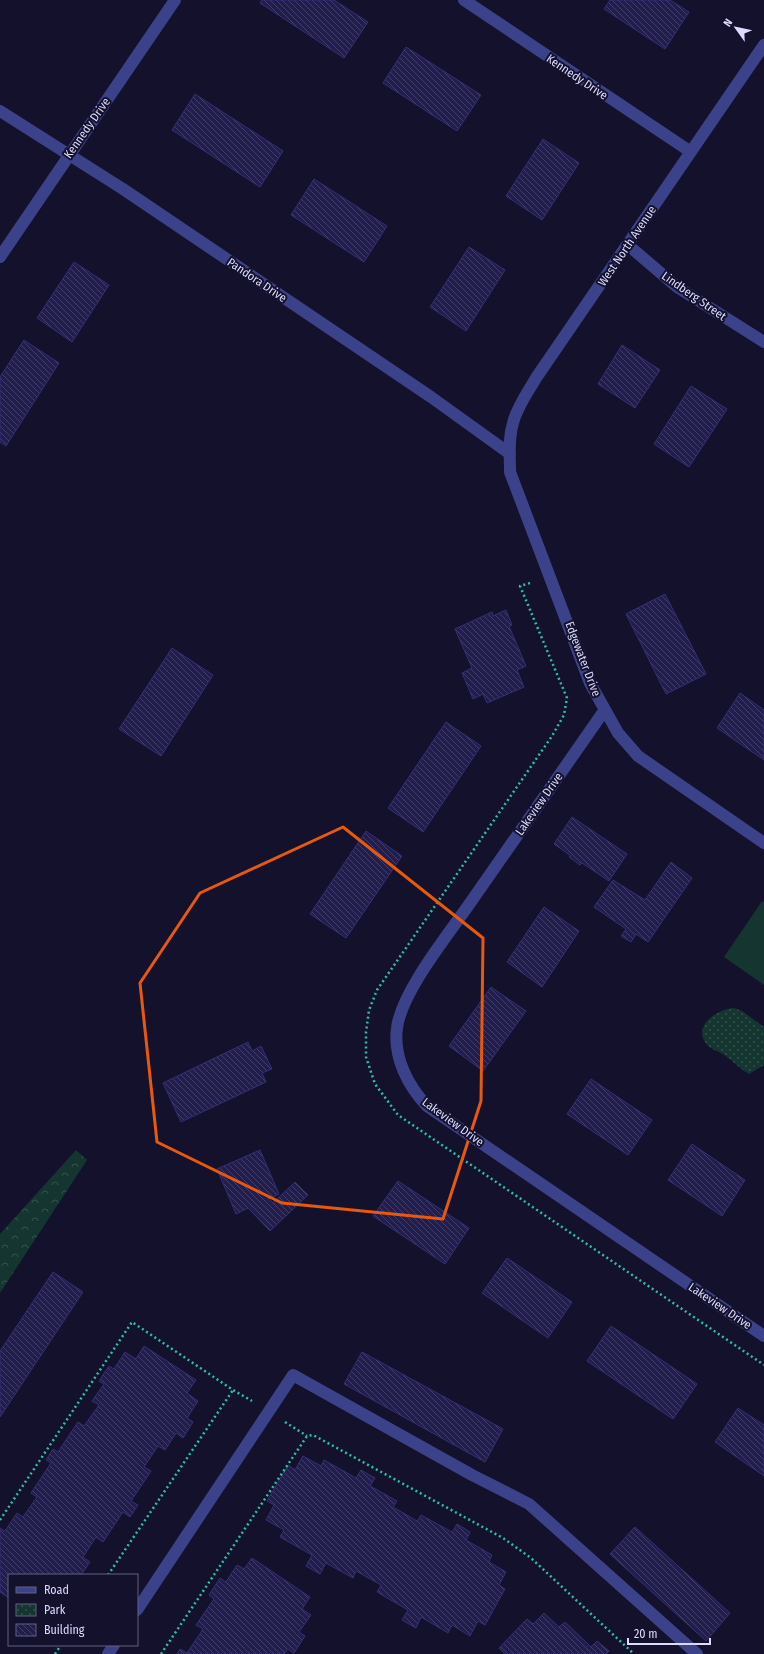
<svg xmlns="http://www.w3.org/2000/svg" width="764" height="1654" font-family="'Fira Sans Condensed',sans-serif">
	<style>
		.forest { fill: url(#forest-crowns) }
		.park { fill: url(#park-dots) }
		.pitch { fill: #143530 }
		.building { fill: url(#building-back-hatch); stroke: #352f78 }
		.lines { fill: none; stroke-linecap: round; stroke-linejoin: round }
		.path { stroke: #30bea6; stroke-width: 2.5; stroke-dasharray: 2 3; stroke-linecap: butt }
		.minor { stroke: #3c428a; stroke-width: 12 }
		.marked { fill: none; stroke: #e8590c; stroke-width: 3; stroke-linejoin: round }
		.labels { text-anchor: middle; dominant-baseline: central; stroke-width: 4; stroke-linejoin: round; paint-order: stroke }
		.street-label { font-size: 12px; fill: #dbdbff; stroke: #13112b }
	</style>
	<defs>
		<pattern id="forest-crowns" width="20" height="18" patternUnits="userSpaceOnUse"><rect width="20" height="18" fill="#143530"/><path d="M2 6a3 3 0 1 1 6 0M12 15a3 3 0 1 1 6 0" fill="none" stroke="#36524f"/></pattern>
		<pattern id="park-dots" width="8" height="8" patternUnits="userSpaceOnUse"><rect width="8" height="8" fill="#143530"/><path d="M2 2h.1M6 6h.1" fill="none" stroke="#36524f" stroke-width="1.8" stroke-linecap="round"/></pattern>
		<pattern id="building-back-hatch" width="6" height="6" patternUnits="userSpaceOnUse"><rect width="6" height="6" fill="#211d4c"/><path d="M-1 5l2 2M0 0l6 6M5-1l2 2" fill="none" stroke="#413d67"/></pattern>
	</defs>
	<rect width="100%" height="100%" fill="#13112b"/>
	<!-- forest -->
	<path class="forest" d="M76 1150 87 1160 0 1293V1234Z"/>
	<!-- park -->
	<path class="park" d="M734 1008 742 1011 764 1027V1065L749 1074C738 1068 731 1058 719 1052 716 1050 711 1049 708 1046 690 1027 717 1009 734 1008Z"/>
	<!-- pitch -->
	<path class="pitch" d="M762 901 764 902V985L724 957Z"/>
	<!-- building -->
	<path class="building" d="M262 0H334L368 22 344 58 260 3Z
		M610 0H670L689 12 665 49 604 9Z
		M406 47 481 95 457 131 383 83Z
		M195 94 283 151 260 187 172 130Z
		M543 139 579 163 542 220 506 196Z
		M314 179 387 226 364 262 291 215Z
		M469 247 505 270 466 331 430 307Z
		M74 262 109 285 72 342 37 318Z
		M24 340 59 363 6 446 0 442V377Z
		M622 345 660 370 635 408 598 384Z
		M691 386 727 409 689 467 654 444Z
		M665 594 706 674 666 694 626 614Z
		M506 610 512 625 509 626 526 666 517 670 524 687 487 703 483 694 473 699 462 673 472 668 455 629 492 612 493 616Z
		M172 648 213 675 161 756 119 729Z
		M740 693 764 710V760L717 728Z
		M446 722 481 746 423 832 388 808Z
		M572 817 627 854 609 881 582 863 580 865 569 857 571 856 554 844Z
		M366 831 402 856 346 938 310 914Z
		M671 862 692 878 648 942 636 934 631 942 621 936 626 929 594 907 613 880 645 900Z
		M544 907 579 931 542 987 507 962Z
		M491 987 526 1011 483 1071 449 1046Z
		M248 1042 252 1051 261 1046 272 1069 262 1073 266 1082 181 1122 163 1083Z
		M591 1079 652 1120 628 1155 567 1114Z
		M692 1144 745 1180 722 1216 668 1180Z
		M260 1150 279 1194 269 1199 273 1203 295 1182 308 1195 270 1231 248 1208 236 1214 217 1169Z
		M398 1181 469 1228 445 1264 373 1216Z
		M507 1258 572 1302 548 1338 482 1293Z
		M53 1272 83 1292 0 1417V1351Z
		M611 1326 697 1384 673 1419 587 1361Z
		M144 1346 196 1380 187 1393 198 1401 187 1418 193 1422 183 1438 176 1433 165 1450 158 1446 144 1467 151 1471 131 1501 138 1505 130 1517 123 1512 103 1542 96 1537 83 1557 90 1562 81 1575H9V1598L0 1592V1528L5 1531 17 1513 23 1517 37 1497 31 1493 51 1463 46 1460 53 1449 58 1452 78 1422 84 1426 99 1405 92 1401 104 1384 99 1381 109 1366 114 1369 125 1352 136 1359Z
		M362 1352 503 1429 485 1462 344 1384Z
		M738 1408 764 1425V1476L715 1442Z
		M303 1456 321 1466 324 1460 356 1478 361 1470 375 1478 370 1486 397 1501 393 1507 417 1521 421 1515 452 1532 457 1524 470 1532 466 1540 492 1555 489 1562 506 1572 499 1585 505 1589 485 1625 478 1621 470 1636 452 1625 448 1633 421 1617 416 1628 402 1620 408 1610 377 1592 381 1585 356 1571 353 1578 326 1563 320 1574 306 1566 312 1555 280 1537 284 1530 266 1520 274 1505 267 1501 288 1465 295 1470Z
		M635 1527 730 1613 706 1641 610 1554Z
		M252 1558 310 1597 302 1609 311 1615 299 1632 305 1636 294 1653 288 1649 284 1654H177L180 1649 187 1653 203 1629 196 1625 214 1599 209 1595 220 1578 226 1582 237 1565 244 1569Z
		M544 1613 559 1627 565 1622 591 1647 597 1641 609 1651 606 1654H505L499 1648 527 1619 533 1624Z"/>
	<g class="lines">
		<!-- path -->
		<path class="path" d="M530 583 520 586 567 698 564 715 552 736 377 990 369 1010 366 1032V1057L375 1084 398 1115 764 1365
			M285 1422 307 1436
			M0 1520 132 1322 233 1390 252 1401
			M108 1575 233 1390
			M55 1654 61 1645
			M161 1654 307 1436 313 1435 503 1538 531 1558 634 1654"/>
		<!-- minor -->
		<path class="minor" d="M464 0 691 152
			M764 45 536 378C528 392 517 407 513 423 508 439 510 456 510 472L590 683 618 733 638 756 764 843
			M0 111 123 189 431 397 510 454
			M628 245 677 287 764 342
			M0 257 175 0
			M604 711C559 776 513 841 468 906 447 936 401 993 397 1028 393 1057 408 1086 427 1106L764 1336
			M137 1610 293 1375 472 1475 529 1504 697 1654
			M108 1654 114 1645"/>
	</g>
	<!-- marked area -->
	<path class="marked" d="M343 827 483 938 481 1101 443 1219 282 1203 157 1142 140 983 200 893Z"/>
	<g class="labels">
		<!-- street labels -->
		<g class="street-label">
			<text transform="translate(577 77) rotate(34)">Kennedy Drive</text>
			<text transform="translate(87 128) rotate(-55)">Kennedy Drive</text>
			<text transform="translate(627 246) rotate(-56)">West North Avenue</text>
			<text transform="translate(257 280) rotate(34)">Pandora Drive</text>
			<text transform="translate(694 296) rotate(35)">Lindberg Street</text>
			<text transform="translate(583 659) rotate(69)">Edgewater Drive</text>
			<text transform="translate(539 804) rotate(-55)">Lakeview Drive</text>
			<text transform="translate(453 1122) rotate(36)">Lakeview Drive</text>
			<text transform="translate(720 1306) rotate(34)">Lakeview Drive</text>
		</g>
	</g>
	<!-- legend -->
	<rect x="8" y="1574" width="130" height="72" fill="#13112b" stroke="#636280"/>
	<rect x="16" y="1587" width="20" height="6" fill="#3c428a" stroke="#636280"/>
	<text x="44" y="1594" font-size="12" fill="#dbdbff">Road</text>
	<rect x="16" y="1604" width="20" height="12" fill="url(#park-dots)" stroke="#636280"/>
	<text x="44" y="1614" font-size="12" fill="#dbdbff">Park</text>
	<rect x="16" y="1624" width="20" height="12" fill="url(#building-back-hatch)" stroke="#636280"/>
	<text x="44" y="1634" font-size="12" fill="#dbdbff">Building</text>
	<!-- north arrow -->
	<g transform="translate(736 28) rotate(303)" stroke="#13112b" stroke-width="3" paint-order="stroke">
	<path d="M0-3L7 15L0 10L-7 15Z" fill="#dbdbff"/>
	<text y="-6" font-size="11" font-weight="bold" text-anchor="middle" fill="#dbdbff">N</text>
	</g>
	<!-- scale -->
	<path d="M628 1638v6h82v-6" fill="none" stroke="#dbdbff" stroke-width="2"/>
	<text x="634" y="1638" font-size="12" fill="#dbdbff" stroke="#13112b" stroke-width="3" paint-order="stroke">20 m</text>
</svg>
